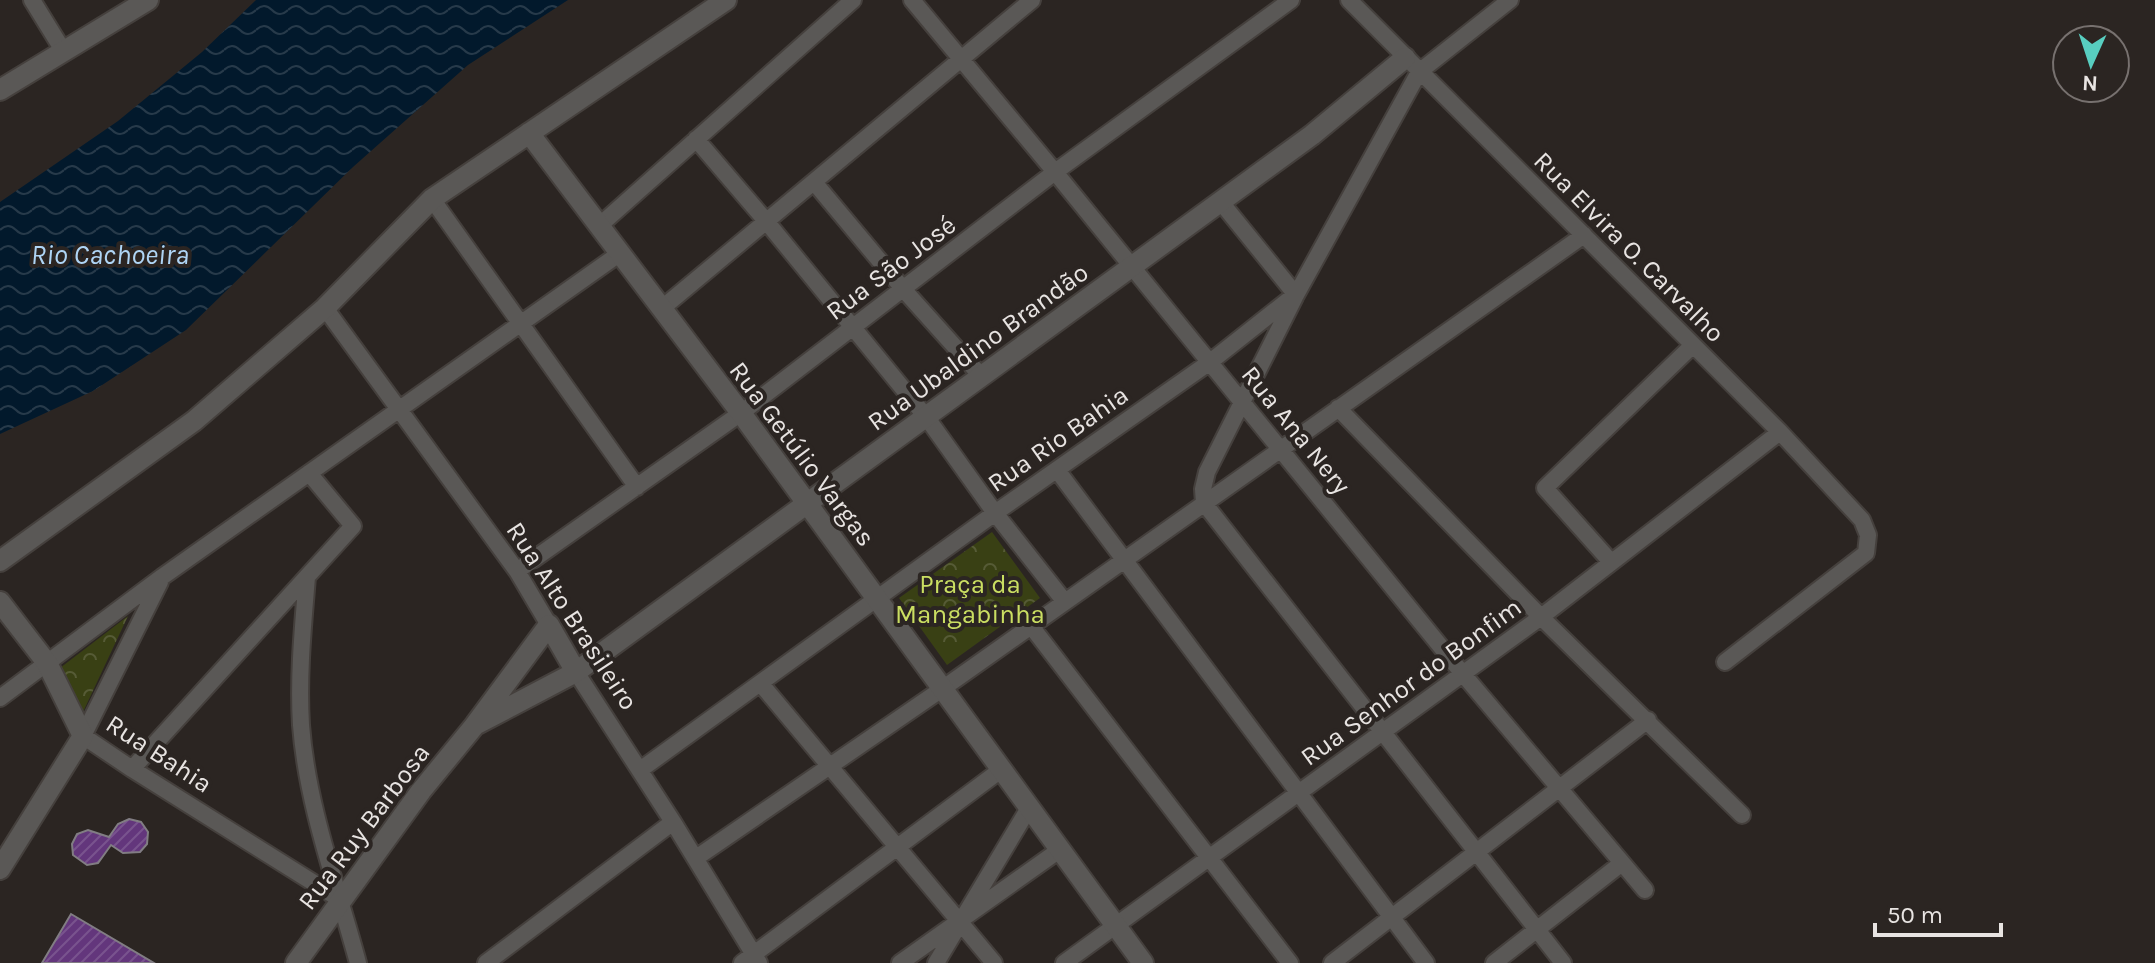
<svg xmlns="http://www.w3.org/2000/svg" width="2155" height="963" font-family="Karla,sans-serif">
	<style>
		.park { fill: url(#park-crowns) }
		.water { fill: url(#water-waves) }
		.building { fill: url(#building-hatch); stroke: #817d83; stroke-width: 2 }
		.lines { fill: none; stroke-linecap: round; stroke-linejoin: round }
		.minor-casing { stroke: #45403d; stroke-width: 20 }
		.tertiary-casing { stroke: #45403d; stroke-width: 24 }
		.minor { stroke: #5a5856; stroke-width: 16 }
		.tertiary { stroke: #5a5856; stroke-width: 20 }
		.labels { text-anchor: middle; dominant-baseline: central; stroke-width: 8; stroke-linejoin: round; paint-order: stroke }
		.street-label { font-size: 26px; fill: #e8e4e2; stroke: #2b2522 }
		.park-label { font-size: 26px; fill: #cade62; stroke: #2b2522 }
		.water-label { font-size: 28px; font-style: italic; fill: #afd5f5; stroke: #2b2522 }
	</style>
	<defs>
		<pattern id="park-crowns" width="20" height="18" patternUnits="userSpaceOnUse" patternTransform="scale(2)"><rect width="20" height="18" fill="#394014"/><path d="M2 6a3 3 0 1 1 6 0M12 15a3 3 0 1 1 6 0" fill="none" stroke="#565b36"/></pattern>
		<pattern id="water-waves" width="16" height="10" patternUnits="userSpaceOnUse" patternTransform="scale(2)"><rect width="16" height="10" fill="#02192c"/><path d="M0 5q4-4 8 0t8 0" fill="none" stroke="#273a4a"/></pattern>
		<pattern id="building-hatch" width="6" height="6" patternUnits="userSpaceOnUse" patternTransform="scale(2)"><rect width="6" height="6" fill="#63367c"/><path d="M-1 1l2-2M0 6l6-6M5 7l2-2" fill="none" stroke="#79538e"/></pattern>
	</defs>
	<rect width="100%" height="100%" fill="#2b2522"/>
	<!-- park -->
	<path class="park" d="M992 532 1040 598 947 665 899 598Z
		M128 616 83 712 60 668Z"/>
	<!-- water -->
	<path class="water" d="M256 0H568L468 65 353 167 186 330 93 391 0 434V202L118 121 202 52Z"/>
	<!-- building -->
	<path class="building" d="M129 819 141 822 148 832 147 844 140 852 123 853 111 845 98 863 87 865 73 855 72 844 77 834 88 830 109 837 118 824Z
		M71 914 154 963H42Z"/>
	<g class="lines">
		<defs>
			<path id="minor" d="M32 0 64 52
				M912 0 1055 172 1463 674 1645 890
				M1349 0 1780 432 1862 520 1868 535 1866 553 1725 662
				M1510 0 1419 72 1296 295 1207 472 1203 489 1204 503 1563 963
				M696 139 766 221 927 418 995 513 1065 602
				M814 182 904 290 982 377
				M432 199 637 487
				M1220 201 1296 295
				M599 226 853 0
				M325 308 517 571 549 625
				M661 309 1032 0
				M1338 408 1541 617 1742 815
				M1057 470 1426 963
				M1611 562 1545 488 1693 345
				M517 571 741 413 1055 172 1291 0
				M307 577C303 626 298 676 301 725 307 806 337 885 358 963
				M160 582 83 736 132 769 341 900
				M1031 626 1290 963
				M576 672 673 822 759 963
				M761 684 994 963
				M0 698 162 577 619 254
				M132 769 353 526 309 473
				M640 770 995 513 1210 362 1291 298
				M696 858 942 689 1584 235
				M486 963 673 822
				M742 963 1002 769
				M900 963 1058 851
				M936 963 1029 808
				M1064 963 1541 617 1780 432
				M1332 963 1648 720
				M1494 963 1622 863"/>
			<path id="tertiary" d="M0 90 148 0
				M529 133 741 413 1143 963
				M0 561 194 421 325 308 432 199 726 0
				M0 602 47 663 83 736 0 869
				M475 725 576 672 1312 135 1405 58
				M296 963 421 791 475 725 549 625 576 672"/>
		</defs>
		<!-- minor casing -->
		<use href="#minor" class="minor-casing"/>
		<!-- tertiary casing -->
		<use href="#tertiary" class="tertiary-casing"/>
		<!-- minor -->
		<use href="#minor" class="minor"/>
		<!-- tertiary -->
		<use href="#tertiary" class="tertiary"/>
	</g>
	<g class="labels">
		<!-- street labels -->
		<g class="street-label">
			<text transform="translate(1629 247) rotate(45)">Rua Elvira O. Carvalho</text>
			<text transform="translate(891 268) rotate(-37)">Rua São José</text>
			<text transform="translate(978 347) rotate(-36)">Rua Ubaldino Brandão</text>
			<text transform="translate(1296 430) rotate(51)">Rua Ana Nery</text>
			<text transform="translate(1058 439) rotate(-35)">Rua Rio Bahia</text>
			<text transform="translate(802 454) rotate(53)">Rua Getúlio Vargas</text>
			<text transform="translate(572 616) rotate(57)">Rua Alto Brasileiro</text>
			<text transform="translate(1411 682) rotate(-36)">Rua Senhor do Bonfim</text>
			<text transform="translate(159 754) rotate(33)">Rua Bahia</text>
			<text transform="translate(364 827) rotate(-53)">Rua Ruy Barbosa</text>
		</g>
		<!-- park labels -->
		<g class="park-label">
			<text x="970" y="584">Praça da<tspan x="970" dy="30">Mangabinha</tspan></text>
		</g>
		<!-- water labels -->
		<g class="water-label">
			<text x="110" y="254">Rio Cachoeira</text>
		</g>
	</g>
	<!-- north arrow -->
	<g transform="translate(2091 64) rotate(183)"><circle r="38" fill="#2b2522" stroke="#77716f" stroke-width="2"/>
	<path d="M0-6L14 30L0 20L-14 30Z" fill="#58cec0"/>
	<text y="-12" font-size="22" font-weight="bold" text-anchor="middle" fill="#e8e4e2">N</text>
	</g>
	<!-- scale -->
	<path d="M1875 923v12h126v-12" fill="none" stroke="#e8e4e2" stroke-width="4"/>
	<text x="1887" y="923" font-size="24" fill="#e8e4e2" stroke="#2b2522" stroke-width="6" paint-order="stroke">50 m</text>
</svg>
